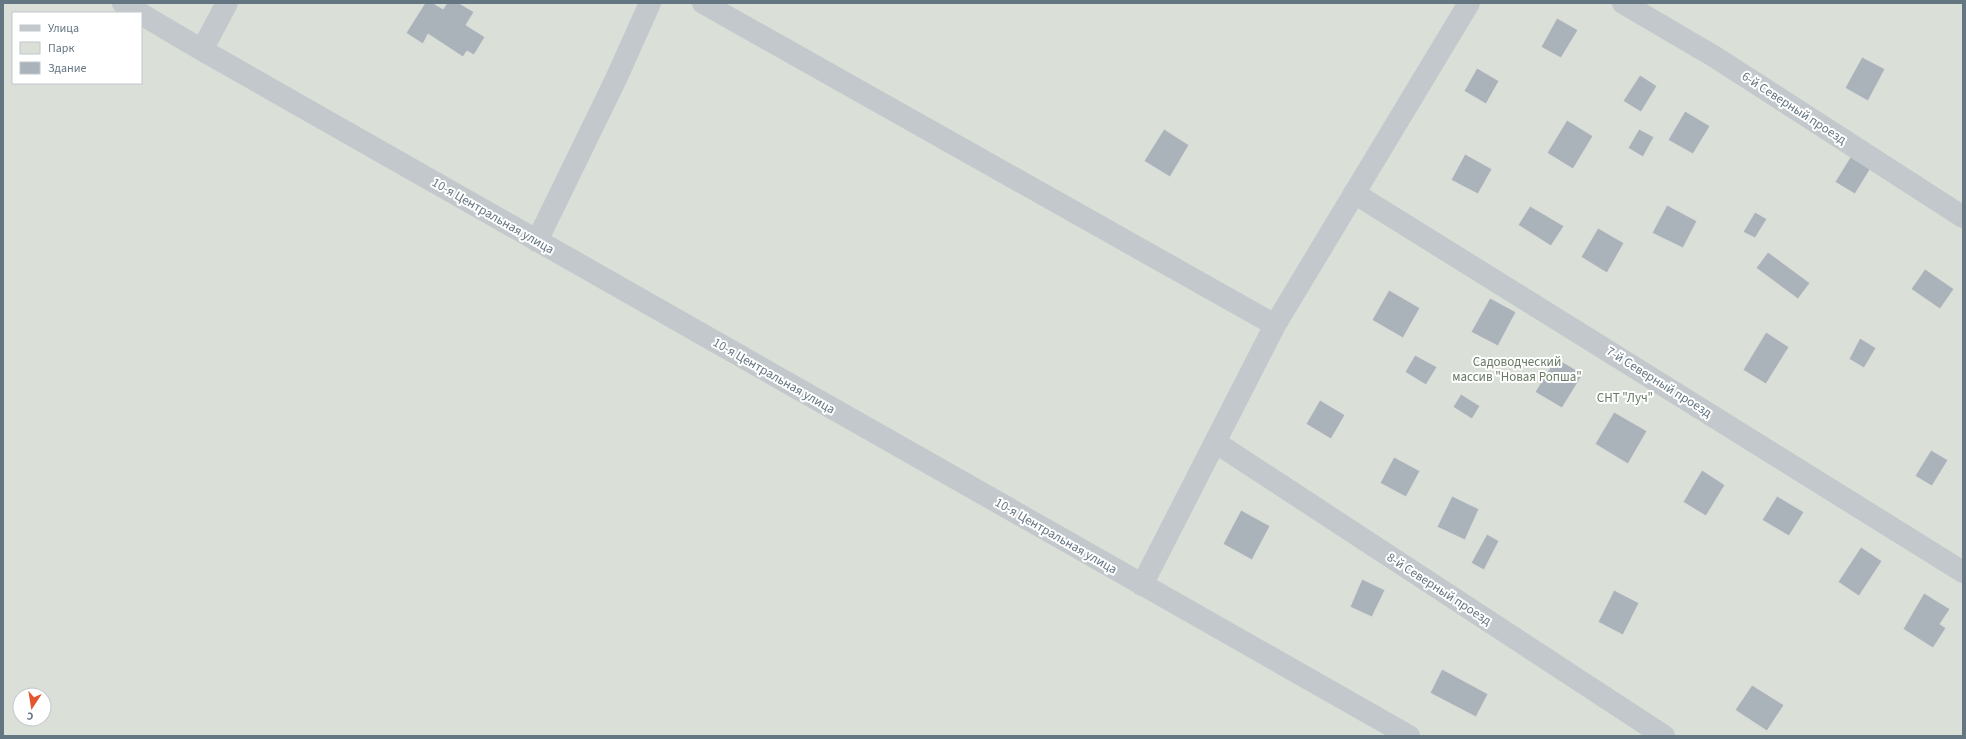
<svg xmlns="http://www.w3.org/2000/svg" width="1966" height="739" font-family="'Source Sans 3',sans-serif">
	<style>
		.green { fill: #dadfd7; fill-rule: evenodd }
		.building { fill: #aab3b9; stroke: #dcdcda }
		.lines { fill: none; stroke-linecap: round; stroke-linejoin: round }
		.minor { stroke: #c3c8cc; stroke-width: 22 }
		.labels { text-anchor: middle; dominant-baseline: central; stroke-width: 4; stroke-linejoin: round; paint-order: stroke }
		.street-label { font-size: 13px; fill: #657683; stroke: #fff }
		.park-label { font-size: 13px; fill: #687a64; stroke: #fff }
	</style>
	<rect width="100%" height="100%" fill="#fafaf8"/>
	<!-- green -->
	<path class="green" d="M3 3H1963V736H3ZM13 13H141V83H13ZM20 695H44V719H20Z"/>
	<!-- building -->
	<path class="building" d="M425 3H433L443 9 447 3H459L474 12 466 25 485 37 474 55 467 51 463 57 428 34 423 44 406 33Z
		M1557 18 1578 30 1561 58 1541 47Z
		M1862 57 1885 69 1868 101 1845 88Z
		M1477 68 1499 81 1486 104 1464 91Z
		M1640 75 1657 86 1641 112 1623 101Z
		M1685 111 1710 126 1693 154 1668 140Z
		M1567 120 1593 136 1573 169 1547 153Z
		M1164 129 1189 145 1170 177 1144 161Z
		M1639 129 1654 137 1643 157 1628 148Z
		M1854 151 1874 163 1855 194 1835 182Z
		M1465 154 1492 169 1478 194 1451 180Z
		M1667 205 1697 221 1683 248 1652 233Z
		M1530 206 1564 226 1551 246 1518 225Z
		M1755 212 1767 219 1755 238 1743 232Z
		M1598 228 1624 243 1607 273 1581 257Z
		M1768 252 1810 283 1798 299 1756 268Z
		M1925 269 1954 289 1940 309 1911 289Z
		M1389 290 1420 308 1403 338 1372 320Z
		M1490 298 1516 312 1498 346 1471 332Z
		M1766 332 1789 347 1766 384 1743 370Z
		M1860 338 1876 348 1864 368 1849 359Z
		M1415 355 1437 367 1426 385 1405 372Z
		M1556 358 1583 374 1562 408 1535 392Z
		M1461 394 1480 406 1472 419 1453 407Z
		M1320 400 1345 415 1331 439 1306 424Z
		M1614 412 1647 431 1628 464 1595 444Z
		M1931 450 1948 460 1932 486 1915 476Z
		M1394 457 1420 471 1406 497 1380 483Z
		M1702 470 1725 485 1706 516 1683 502Z
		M1452 496 1479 509 1465 540 1437 527Z
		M1777 496 1804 512 1789 536 1762 520Z
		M1241 510 1270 526 1252 560 1223 544Z
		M1487 534 1499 541 1484 570 1471 563Z
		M1861 547 1882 561 1859 596 1838 582Z
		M1362 579 1385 590 1372 617 1350 607Z
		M1614 590 1639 603 1623 635 1598 622Z
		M1924 593 1950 609 1940 624 1946 628 1933 648 1903 629Z
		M1442 669 1488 694 1476 717 1430 693Z
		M1752 685 1784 705 1767 731 1735 710Z"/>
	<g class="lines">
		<!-- minor -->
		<path class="minor" d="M123 3 140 13
			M703 3 1275 325
			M1623 3 1715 57 1963 217
			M141 14 202 50 1409 736
			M202 50 227 3
			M1354 193 1963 572
			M537 241 616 79 650 3
			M1215 442 1664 736
			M1142 585 1275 325 1469 3"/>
	</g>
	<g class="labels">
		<!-- street labels -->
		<g class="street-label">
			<text transform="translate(1794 108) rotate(33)">6-й Северный проезд</text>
			<text transform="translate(493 216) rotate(30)">10-я Центральная улица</text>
			<text transform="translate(774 376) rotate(30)">10-я Центральная улица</text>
			<text transform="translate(1659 382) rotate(32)">7-й Северный проезд</text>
			<text transform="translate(1056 536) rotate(30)">10-я Центральная улица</text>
			<text transform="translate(1439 589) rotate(33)">8-й Северный проезд</text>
		</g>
		<!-- park labels -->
		<g class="park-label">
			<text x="1517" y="362">Садоводческий<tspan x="1517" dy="15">массив "Новая Ропша"</tspan></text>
			<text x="1625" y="398">СНТ "Луч"</text>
		</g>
	</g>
	<!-- border -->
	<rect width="1966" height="739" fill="none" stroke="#657683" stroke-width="8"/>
	<!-- legend -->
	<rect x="12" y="12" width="130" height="72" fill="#ffffff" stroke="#c1c8cd"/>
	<rect x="20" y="25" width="20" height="6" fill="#c3c8cc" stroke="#c1c8cd"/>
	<text x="48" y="32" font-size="12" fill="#657683">Улица</text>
	<rect x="20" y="42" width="20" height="12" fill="#dadfd7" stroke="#c1c8cd"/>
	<text x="48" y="52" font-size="12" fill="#657683">Парк</text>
	<rect x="20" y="62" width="20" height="12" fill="#aab3b9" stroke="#c1c8cd"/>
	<text x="48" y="72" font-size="12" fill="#657683">Здание</text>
	<!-- north arrow -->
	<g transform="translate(32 707) rotate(192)"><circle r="19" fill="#ffffff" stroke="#c1c8cd"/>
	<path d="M0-3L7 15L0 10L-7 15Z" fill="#e4572e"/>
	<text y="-6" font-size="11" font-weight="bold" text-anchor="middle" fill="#657683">С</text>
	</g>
</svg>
